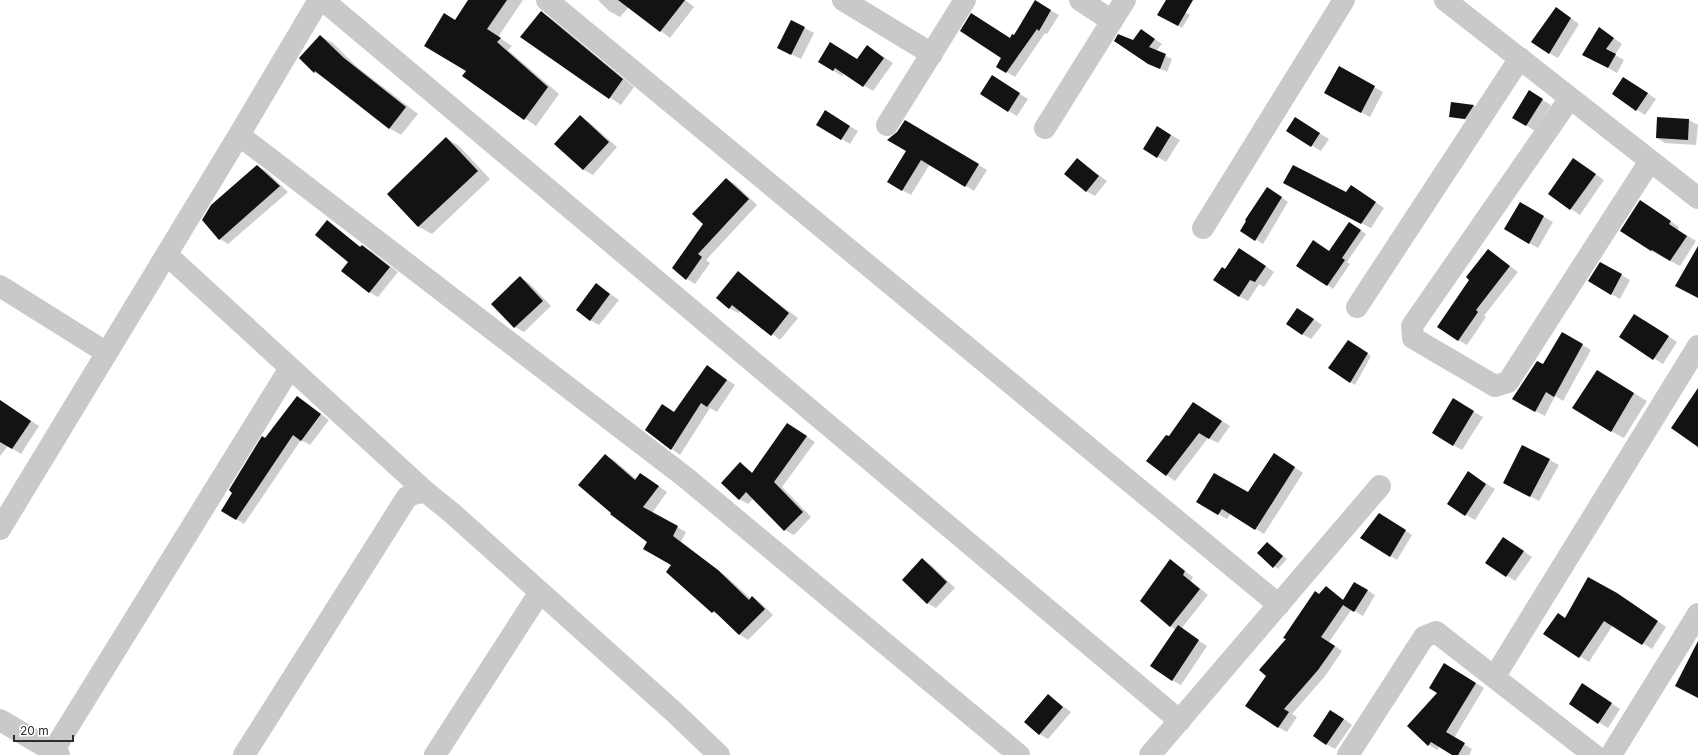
<svg xmlns="http://www.w3.org/2000/svg" width="1698" height="755" font-family="Inter,sans-serif">
	<style>
		.shadow { fill: #0003 }
		.building { fill: #131313 }
		.lines { fill: none; stroke-linecap: round; stroke-linejoin: round }
		.minor { stroke: #c9c9c9; stroke-width: 22 }
	</style>
	<rect width="100%" height="100%" fill="#fff"/>
	<!-- shadow -->
	<path class="shadow" d="M469 0H523L498 37 512 46 508 50 559 94 536 126 464 76 467 71 455 21Z
		M598 0H685L694 7 670 38 629 7 620 17 609 11Z
		M1166 1 1190 15 1182 28 1159 14Z
		M1036 2 1059 15 1047 34 1045 33 1015 77 997 66 1010 39 1015 37Z
		M541 12 552 19 634 87 621 105 522 37Z
		M1565 14 1579 24 1558 58 1549 53Z
		M792 21 814 33 801 59 787 52Z
		M1608 34 1622 44 1615 55 1624 60 1617 73 1592 59Z
		M1148 35 1162 44 1156 51 1172 59 1167 72 1147 63 1133 42Z
		M320 36 333 43 356 66 418 114 401 135 389 128 324 78 314 72Z
		M867 46 893 63 873 91 844 73 842 76 819 62 858 60Z
		M1339 68 1383 92 1370 117 1325 93Z
		M1001 82 1028 99 1017 116 981 94Z
		M1632 83 1656 99 1645 115 1613 94Z
		M1529 92 1551 105 1535 131 1513 117Z
		M1451 103 1474 106 1478 108 1470 120 1454 118 1450 116Z
		M825 112 858 131 850 144 817 124Z
		M580 117 589 122 617 147 593 175 584 170 555 144Z
		M1689 120 1698 125 1696 145 1665 143 1657 138Z
		M1304 124 1329 139 1321 151 1288 131Z
		M914 126 987 170 974 191 930 164 911 195 888 182 907 151Z
		M1157 127 1180 140 1166 162 1144 149Z
		M446 138 459 146 490 179 432 234 419 227 388 194Z
		M1077 159 1107 181 1095 196 1086 191Z
		M1582 165 1604 180 1580 215 1549 194Z
		M257 166 266 171 288 192 228 244 220 239Z
		M726 179 735 184 757 205 706 260 710 263 695 284 687 279 704 224Z
		M1293 188 1346 193 1360 191 1384 208 1371 228Z
		M1274 192 1288 202 1263 244 1241 230Z
		M1520 203 1553 222 1538 248 1505 229Z
		M1649 206 1679 227 1678 230 1696 241 1680 266 1651 251Z
		M327 221 361 247 371 251 398 272 378 297 369 292Z
		M1355 226 1366 234 1347 262 1350 264 1333 289 1298 265 1329 252Z
		M1488 250 1518 272 1484 316 1486 317 1467 345 1458 340Z
		M1248 254 1274 272 1264 287 1259 284 1248 301 1239 296 1225 270Z
		M1600 263 1630 280 1620 299 1589 281Z
		M738 273 798 318 780 340 741 310 738 313 729 308Z
		M520 278 529 283 551 306 524 332 515 327 493 304Z
		M596 284 619 300 599 325 590 320Z
		M1306 314 1322 325 1311 339 1302 334Z
		M1644 320 1677 342 1663 364 1620 337Z
		M1562 333 1591 350 1563 401 1555 396 1545 416 1522 404Z
		M1352 343 1371 356 1355 385 1329 368Z
		M707 366 735 385 717 412 710 408 680 455 646 430 674 412Z
		M1611 379 1647 401 1624 438 1611 431Z
		M297 397 329 420 310 445 301 440 244 524 223 511 266 439Z
		M0 400 39 426 21 454 8 446 0 456Z
		M1194 403 1230 426 1218 443 1208 438 1175 481 1147 461 1169 437Z
		M1462 405 1483 417 1462 450 1453 445Z
		M796 429 815 442 782 487 811 517 794 535 785 530 754 498 748 504 739 499 740 464 753 473Z
		M1523 446 1559 465 1539 501 1513 487Z
		M605 455 614 460 637 480 641 474 667 492 652 513 686 532 681 542 727 577 751 599 753 597 761 603 773 615 748 640 740 635 722 617 713 612 673 565 648 541Z
		M1283 459 1303 473 1264 534 1231 513 1227 519 1198 502 1248 493Z
		M1477 478 1495 489 1475 520 1448 504Z
		M1386 518 1412 535 1397 560 1362 538Z
		M1512 543 1532 557 1515 581 1487 562Z
		M1271 545 1287 559 1278 569 1258 553Z
		M922 560 931 565 955 588 936 608 927 603Z
		M1170 560 1193 577 1191 581 1208 595 1181 629 1207 646 1181 685 1172 680 1176 630 1170 626Z
		M1355 583 1375 595 1363 616 1352 609 1329 642 1342 651 1326 675 1292 714 1297 717 1287 732 1278 727 1267 676 1287 639 1326 587 1344 600Z
		M1626 599 1666 627 1652 649 1613 625 1589 662 1545 634 1566 618Z
		M1444 664 1484 688 1454 738 1472 749 1469 755H1454L1440 746 1437 750 1429 745Z
		M1591 690 1620 709 1608 728 1570 704Z
		M1049 696 1071 712 1048 739 1039 734Z
		M1340 716 1352 725 1335 749 1326 744Z"/>
	<!-- building -->
	<path class="building" d="M468 0H507L487 29 501 38 497 42 548 87 524 120 462 76 466 71 424 46 444 13 455 20Z
		M618 0H685L660 32Z
		M1035 0 1051 10 1039 31 1037 29 1006 73 996 67 1001 58 960 31 971 13 1010 38 1012 34 1014 35Z
		M1166 0H1193L1178 26 1157 15Z
		M1556 7 1571 18 1549 54 1531 42Z
		M541 11 623 79 609 99 520 37Z
		M791 20 805 27 791 55 777 48Z
		M1599 27 1614 38 1606 49 1616 54 1608 68 1582 55Z
		M1141 29 1155 39 1149 47 1166 54 1160 69 1148 64 1114 41 1118 34 1133 40Z
		M320 35 344 58 406 107 389 129 315 71 314 73 299 58Z
		M830 42 857 59 867 45 884 58 863 87 835 68 833 71 818 62Z
		M1339 66 1375 86 1361 113 1324 93Z
		M992 75 1020 93 1008 112 980 94Z
		M1623 77 1648 93 1636 111 1612 94Z
		M1529 90 1543 99 1526 126 1512 118Z
		M1451 102 1474 105 1465 119 1449 117Z
		M825 110 850 126 841 140 816 125Z
		M580 115 609 142 583 170 554 144Z
		M1295 117 1320 133 1311 147 1286 131Z
		M1657 117 1689 119 1688 140 1656 138Z
		M905 120 979 164 965 187 921 160 902 191 887 182 906 151 887 140 897 132Z
		M1157 126 1171 135 1157 158 1143 149Z
		M446 137 478 171 418 227 387 194Z
		M1077 158 1099 176 1086 192 1064 174Z
		M1573 158 1596 174 1570 210 1548 194Z
		M257 165 280 186 219 240 202 220 211 205Z
		M1293 165 1346 192 1351 185 1376 202 1361 224 1283 183Z
		M726 178 749 199 698 254 702 257 686 280 672 268 703 224 692 214Z
		M1267 187 1282 197 1255 241 1240 231 1246 221 1245 220Z
		M1640 200 1671 221 1669 224 1687 236 1670 261 1652 250 1651 251 1620 231Z
		M1520 202 1544 216 1529 244 1504 229Z
		M327 220 360 247 362 245 390 267 369 293 341 271 348 262 315 235Z
		M1349 222 1361 230 1342 258 1345 260 1327 286 1296 266 1313 240 1329 251Z
		M1698 246V298L1675 286Z
		M1239 248 1266 266 1255 282 1250 280 1239 297 1213 280 1222 267 1225 269Z
		M1488 249 1510 266 1476 310 1478 312 1458 341 1437 327 1469 280 1466 277Z
		M1600 262 1622 274 1611 295 1588 281Z
		M738 271 789 313 771 336 732 305 729 309 716 298Z
		M520 276 543 301 514 328 491 304Z
		M596 283 610 294 590 321 576 310Z
		M1297 308 1314 319 1302 335 1286 324Z
		M1634 314 1669 336 1653 360 1619 337Z
		M1562 332 1583 344 1554 397 1546 392 1535 412 1512 399 1537 361 1543 364Z
		M1348 340 1368 353 1350 383 1328 368Z
		M707 365 727 380 707 407 701 403 671 450 645 430 662 404 674 412Z
		M1597 370 1634 393 1611 432 1572 408Z
		M1698 388V447L1671 428Z
		M297 396 321 414 301 441 293 435 236 520 221 511 232 493 229 490 262 436 265 438Z
		M1453 398 1474 411 1453 446 1432 433Z
		M0 400 31 421 12 449 0 442Z
		M1193 402 1222 421 1209 439 1199 433 1166 476 1146 461 1166 435 1169 436Z
		M787 423 807 436 774 482 803 512 784 531 746 492 739 500 721 483 740 462 752 473Z
		M1522 445 1550 459 1530 497 1503 483Z
		M1274 453 1295 467 1255 530 1222 509 1218 515 1196 502 1214 473 1248 492Z
		M605 454 635 480 640 473 659 486 643 507 678 526 673 536 718 570 749 600 752 596 765 609 739 635 714 611 712 613 666 572 671 565 643 549 647 542 610 514 611 513 578 485Z
		M1468 471 1486 484 1465 516 1447 504Z
		M1379 513 1406 530 1390 557 1360 538Z
		M1503 537 1524 551 1506 577 1485 563Z
		M1267 542 1283 556 1273 568 1257 553Z
		M922 558 947 582 927 604 902 580Z
		M1170 559 1185 571 1183 575 1200 589 1170 627 1140 601Z
		M1588 577 1617 593 1658 621 1642 645 1604 621 1579 658 1543 634 1558 613 1565 618Z
		M1354 582 1368 590 1354 612 1343 605 1321 637 1335 646 1318 670 1284 709 1289 712 1278 728 1245 706 1266 676 1259 670 1286 639 1283 638 1315 591 1319 594 1326 586 1343 600Z
		M1178 625 1199 640 1172 681 1150 666Z
		M1698 641V698L1675 686Z
		M1444 663 1476 683 1446 732 1465 743 1458 755H1452L1431 742 1428 746 1407 726 1437 693 1429 688Z
		M1582 683 1612 703 1598 724 1569 704Z
		M1048 694 1063 707 1039 735 1024 722Z
		M1330 710 1344 719 1326 745 1313 736Z"/>
	<g class="lines">
		<!-- minor -->
		<path class="minor" d="M323 0 1180 721
			M547 0 1279 605
			M843 0 932 54
			M1080 0 1112 21
			M1445 0 1698 198
			M1570 98 1412 326 1413 338 1495 386 1508 382 1650 161
			M887 125 965 0
			M1045 128 1125 0
			M239 135 685 477 1019 755
			M1203 228 1344 0
			M167 255 426 492
			M0 286 107 353
			M1357 307 1520 58
			M0 529 239 135 319 0
			M1495 676 1698 346
			M0 720 59 755
			M53 751 290 368
			M244 755 407 497 416 493 426 492 452 513 674 712 719 755
			M435 755 540 592
			M1150 755 1380 486
			M1348 755 1424 637 1436 632 1594 755
			M1611 755 1698 614"/>
	</g>
	<!-- scale -->
	<path d="M14 735v6h59v-6" fill="none" stroke="#2c2c2c" stroke-width="2"/>
	<text x="20" y="735" font-size="12" fill="#2c2c2c" stroke="#ffffff" stroke-width="3" paint-order="stroke">20 m</text>
</svg>
